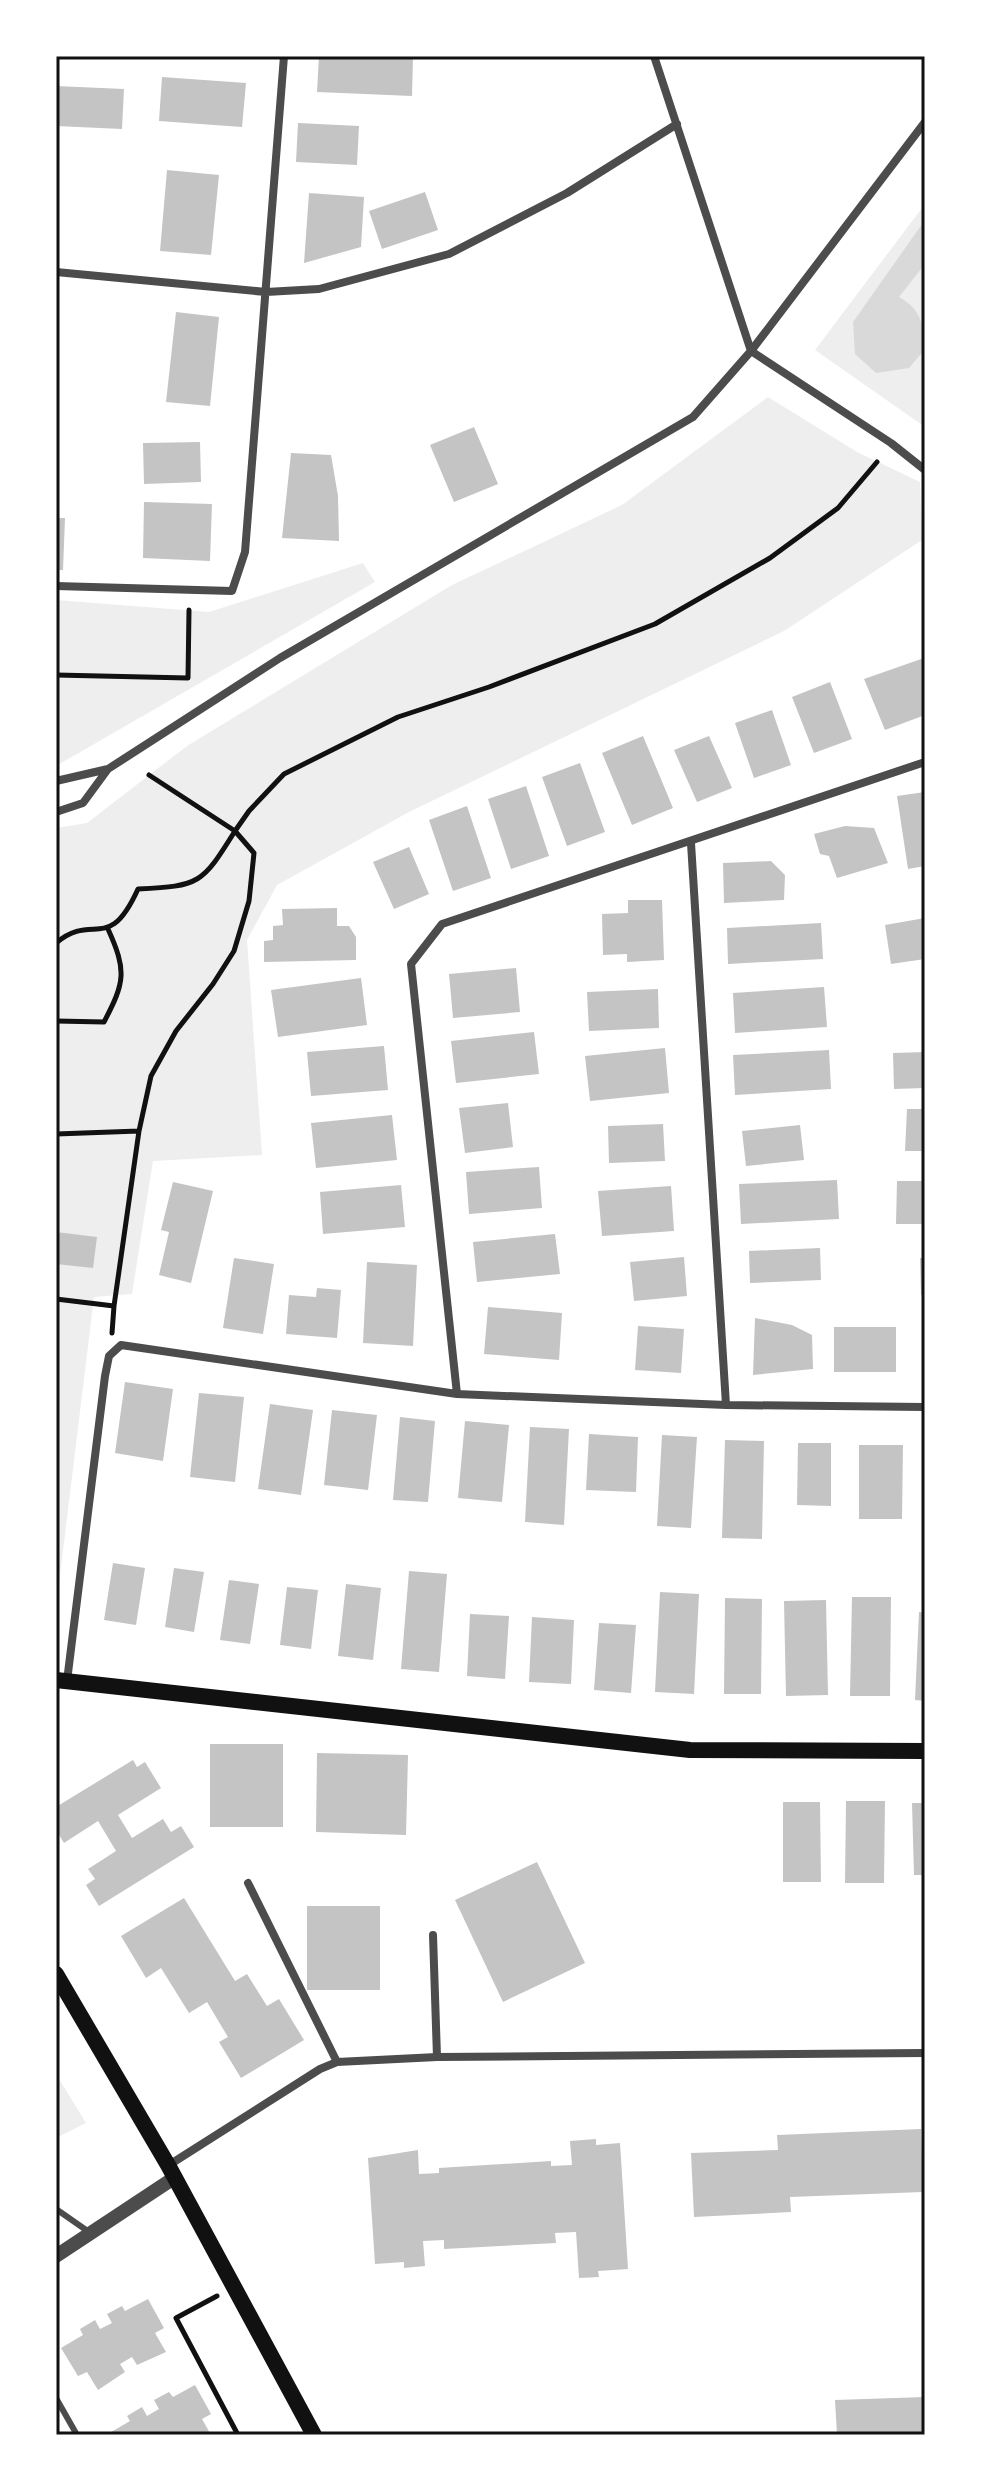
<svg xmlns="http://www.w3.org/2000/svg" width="981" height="2491" font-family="Signika,sans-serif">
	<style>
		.green { fill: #eee }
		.water { fill: #d9d9d9 }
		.building { fill: #c4c4c4 }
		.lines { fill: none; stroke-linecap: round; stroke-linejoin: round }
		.path { stroke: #111; stroke-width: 5 }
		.service { stroke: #4c4c4c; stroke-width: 6 }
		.minor { stroke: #4c4c4c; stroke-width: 8 }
		.tertiary { stroke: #4c4c4c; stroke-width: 14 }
		.secondary { stroke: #111; stroke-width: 16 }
		.neatline { fill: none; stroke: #111; stroke-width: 3 }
	</style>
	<rect width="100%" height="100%" fill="#fff"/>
	<!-- green -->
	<path class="green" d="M925 204V427L815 350Z
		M768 397 857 452 920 482 922 540 784 631 409 812 277 885 247 940 262 1155 153 1161 132 1294 94 1297 56 1608V828L87 823 187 746 452 585 622 505Z
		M363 563 375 582 56 766V600L209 612Z
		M56 2074 86 2123 56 2138Z"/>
	<!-- water -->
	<path class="water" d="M925 220V264L899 297C920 308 925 326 925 349L909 368 876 373 855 354 853 322Z"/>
	<!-- building -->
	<path class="building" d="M319 56H413L412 96 317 92Z
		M162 77 246 83 242 127 159 121Z
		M56 86 124 89 122 129 56 126Z
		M298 123 359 126 357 165 296 162Z
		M167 170 219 175 211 255 160 251Z
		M425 192 438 230 382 249 369 211Z
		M309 193 364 197 361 247 304 263Z
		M176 312 219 317 210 406 166 402Z
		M474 427 498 484 454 502 430 445Z
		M200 442 201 482 144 484 143 443Z
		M291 453 331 455 338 496 339 541 282 538Z
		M144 502 212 504 210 561 143 558Z
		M56 518H65L63 570H56Z
		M924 658 925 715 885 730 864 679Z
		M830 682 852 739 814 753 792 697Z
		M772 710 791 765 754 778 735 723Z
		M643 736 673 808 632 825 602 753Z
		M709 736 732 788 697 802 674 750Z
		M580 763 605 832 567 846 542 777Z
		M526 786 549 856 511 869 488 799Z
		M925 792V866L908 869 897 796Z
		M467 806 491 878 453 891 429 820Z
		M845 826 874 828 888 863 837 878 829 856 820 854 814 834Z
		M409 847 429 894 394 909 373 862Z
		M771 861 785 875 784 900 724 903 723 863Z
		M628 900H662L664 960 627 962V954L603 955 602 914 628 913Z
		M337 908V926H349L356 937V960L264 962V941L273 940V926L283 925 282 909Z
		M925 918V959L891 964 885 925Z
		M821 923 823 959 728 964 727 928Z
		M516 968 520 1012 453 1018 449 974Z
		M361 978 367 1025 278 1037 271 990Z
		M824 987 827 1027 735 1033 733 993Z
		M658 989 659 1028 589 1031 587 992Z
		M534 1032 539 1074 456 1083 451 1041Z
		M384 1046 388 1090 311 1096 307 1052Z
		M665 1048 669 1093 590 1101 585 1056Z
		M829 1050 831 1089 735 1095 733 1055Z
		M925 1052V1088L894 1089 893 1053Z
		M508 1103 513 1147 465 1153 459 1108Z
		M907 1109H925V1151H905Z
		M392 1115 397 1160 316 1168 311 1123Z
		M663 1124 665 1161 609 1163 608 1126Z
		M800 1125 804 1160 746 1166 742 1131Z
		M539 1167 542 1208 469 1214 466 1172Z
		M837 1180 839 1219 741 1224 739 1184Z
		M897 1181H925V1224H896Z
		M173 1182 213 1191 191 1283 159 1275 169 1232 161 1230Z
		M401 1185 405 1227 323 1234 320 1192Z
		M671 1186 674 1231 602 1236 598 1191Z
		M56 1232 97 1237 93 1268 56 1264Z
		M555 1234 560 1274 477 1282 473 1242Z
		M820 1248 821 1280 750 1283 749 1251Z
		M684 1257 687 1296 634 1301 630 1262Z
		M234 1258 274 1264 263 1334 223 1328Z
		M920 1258H925V1295H921Z
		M367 1262 417 1265 413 1346 363 1343Z
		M317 1288 341 1290 337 1338 286 1334 289 1295 316 1297Z
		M488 1307 562 1313 559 1360 484 1354Z
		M755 1318 792 1325 812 1335 813 1369 753 1375Z
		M638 1326 684 1329 681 1373 635 1370Z
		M834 1327H896V1372H834Z
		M125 1382 173 1389 163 1461 115 1453Z
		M199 1393 244 1397 235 1482 190 1477Z
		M270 1404 313 1410 301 1495 258 1489Z
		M332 1410 377 1415 368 1490 324 1485Z
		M400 1417 435 1421 428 1502 393 1500Z
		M465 1421 509 1425 502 1502 458 1498Z
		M530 1427 569 1429 564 1525 525 1522Z
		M589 1434 638 1437 636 1492 586 1490Z
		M662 1435 697 1437 691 1528 657 1526Z
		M725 1440 764 1441 762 1539 722 1538Z
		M798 1443H831V1506L797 1505Z
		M859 1445H903L902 1519H859Z
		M113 1563 145 1568 136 1625 104 1620Z
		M174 1568 204 1572 194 1632 165 1627Z
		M409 1571 447 1574 439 1672 401 1669Z
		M229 1580 259 1584 250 1644 220 1640Z
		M346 1584 381 1588 373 1660 338 1656Z
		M287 1587 318 1590 311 1649 280 1645Z
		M660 1592 699 1594 694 1694 655 1692Z
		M852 1597H891L890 1696H850Z
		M725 1598 762 1599 761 1694H724Z
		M826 1600 828 1695 786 1696 784 1601Z
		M919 1612 925 1613V1701L915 1700Z
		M470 1614 509 1616 505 1679 467 1676Z
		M532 1617 574 1620 571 1684 529 1682Z
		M599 1623 636 1625 631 1693 594 1690Z
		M210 1744H283V1827H210Z
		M317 1753 408 1755 406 1835 316 1832Z
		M133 1760 137 1767 145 1762 161 1788 118 1815 132 1838 163 1819 171 1832 181 1826 194 1847 99 1906 86 1885 95 1879 88 1869 116 1851 98 1821 64 1843 56 1830V1807Z
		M846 1801H885L884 1883H845Z
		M783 1802H820L821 1882H783Z
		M912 1803H925V1875H914Z
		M537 1862 585 1963 503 2002 455 1900Z
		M184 1898 235 1981 247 1974 267 2006 279 1999 304 2040 241 2078 219 2042 228 2037 207 2002 189 2013 161 1968 146 1978 121 1936Z
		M307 1906H380V1990H307Z
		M921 2129 923 2192 790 2197 791 2212 694 2217 691 2153 778 2150 777 2135Z
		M596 2139V2145L620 2143 628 2269 598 2271 599 2277 579 2278 576 2232 555 2233 556 2243 444 2249V2240L423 2241 425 2266 404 2268V2262L375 2264 368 2158 418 2150 419 2174 439 2173V2168L551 2161V2166L572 2165 570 2141Z
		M148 2299 164 2328 155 2333 166 2352 137 2365 132 2357 120 2364 125 2372 98 2390 87 2372 78 2376 61 2348 83 2335 80 2329 95 2320 100 2329 112 2323 107 2314 122 2306 125 2311Z
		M195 2385 211 2414 202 2419 211 2435H106L130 2421 127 2416 142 2407 147 2416 159 2409 154 2400 169 2392 173 2397Z
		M925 2397V2435H837L835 2400Z"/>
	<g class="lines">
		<!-- path -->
		<path class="path" d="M56 675 188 678 189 610
			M149 775 235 831 249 811 284 774 398 717 489 687 655 624 770 558 838 508 877 462
			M56 943C94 911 108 955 138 889 200 886 202 884 235 831L254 853 249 901 234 951 213 984 176 1031 151 1076 139 1131 114 1306 56 1299
			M56 1021 104 1022C125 982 127 971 108 929
			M56 1134 139 1131
			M112 1333 114 1306
			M217 2296 176 2318 238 2435"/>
		<!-- service -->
		<path class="service" d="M56 2209 89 2232
			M56 2398 77 2435"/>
		<!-- minor -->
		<path class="minor" d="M654 56 751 351 891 443 925 470
			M56 272 266 292 319 289 449 254 567 193 677 124
			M56 586 232 591 245 552 284 56
			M56 781 108 769 280 658 693 417 751 351 925 122
			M56 812 83 803 108 769
			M691 843 726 1405
			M457 1394 411 964 442 924 925 762
			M67 1681 105 1376 109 1356 121 1345 457 1394 726 1405 925 1407
			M248 1883 337 2062
			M433 1935 437 2057
			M169 2165 320 2069 337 2062 437 2057 925 2053"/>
		<!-- tertiary -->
		<path class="tertiary" d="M56 2256 174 2178"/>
		<!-- secondary -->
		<path class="secondary" d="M56 1680 690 1750 925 1751
			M56 1974 168 2165 314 2435"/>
	</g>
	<!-- border -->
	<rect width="981" height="2491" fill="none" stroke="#ffffff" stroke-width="116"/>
	<rect x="58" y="58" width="865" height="2375" class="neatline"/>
</svg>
